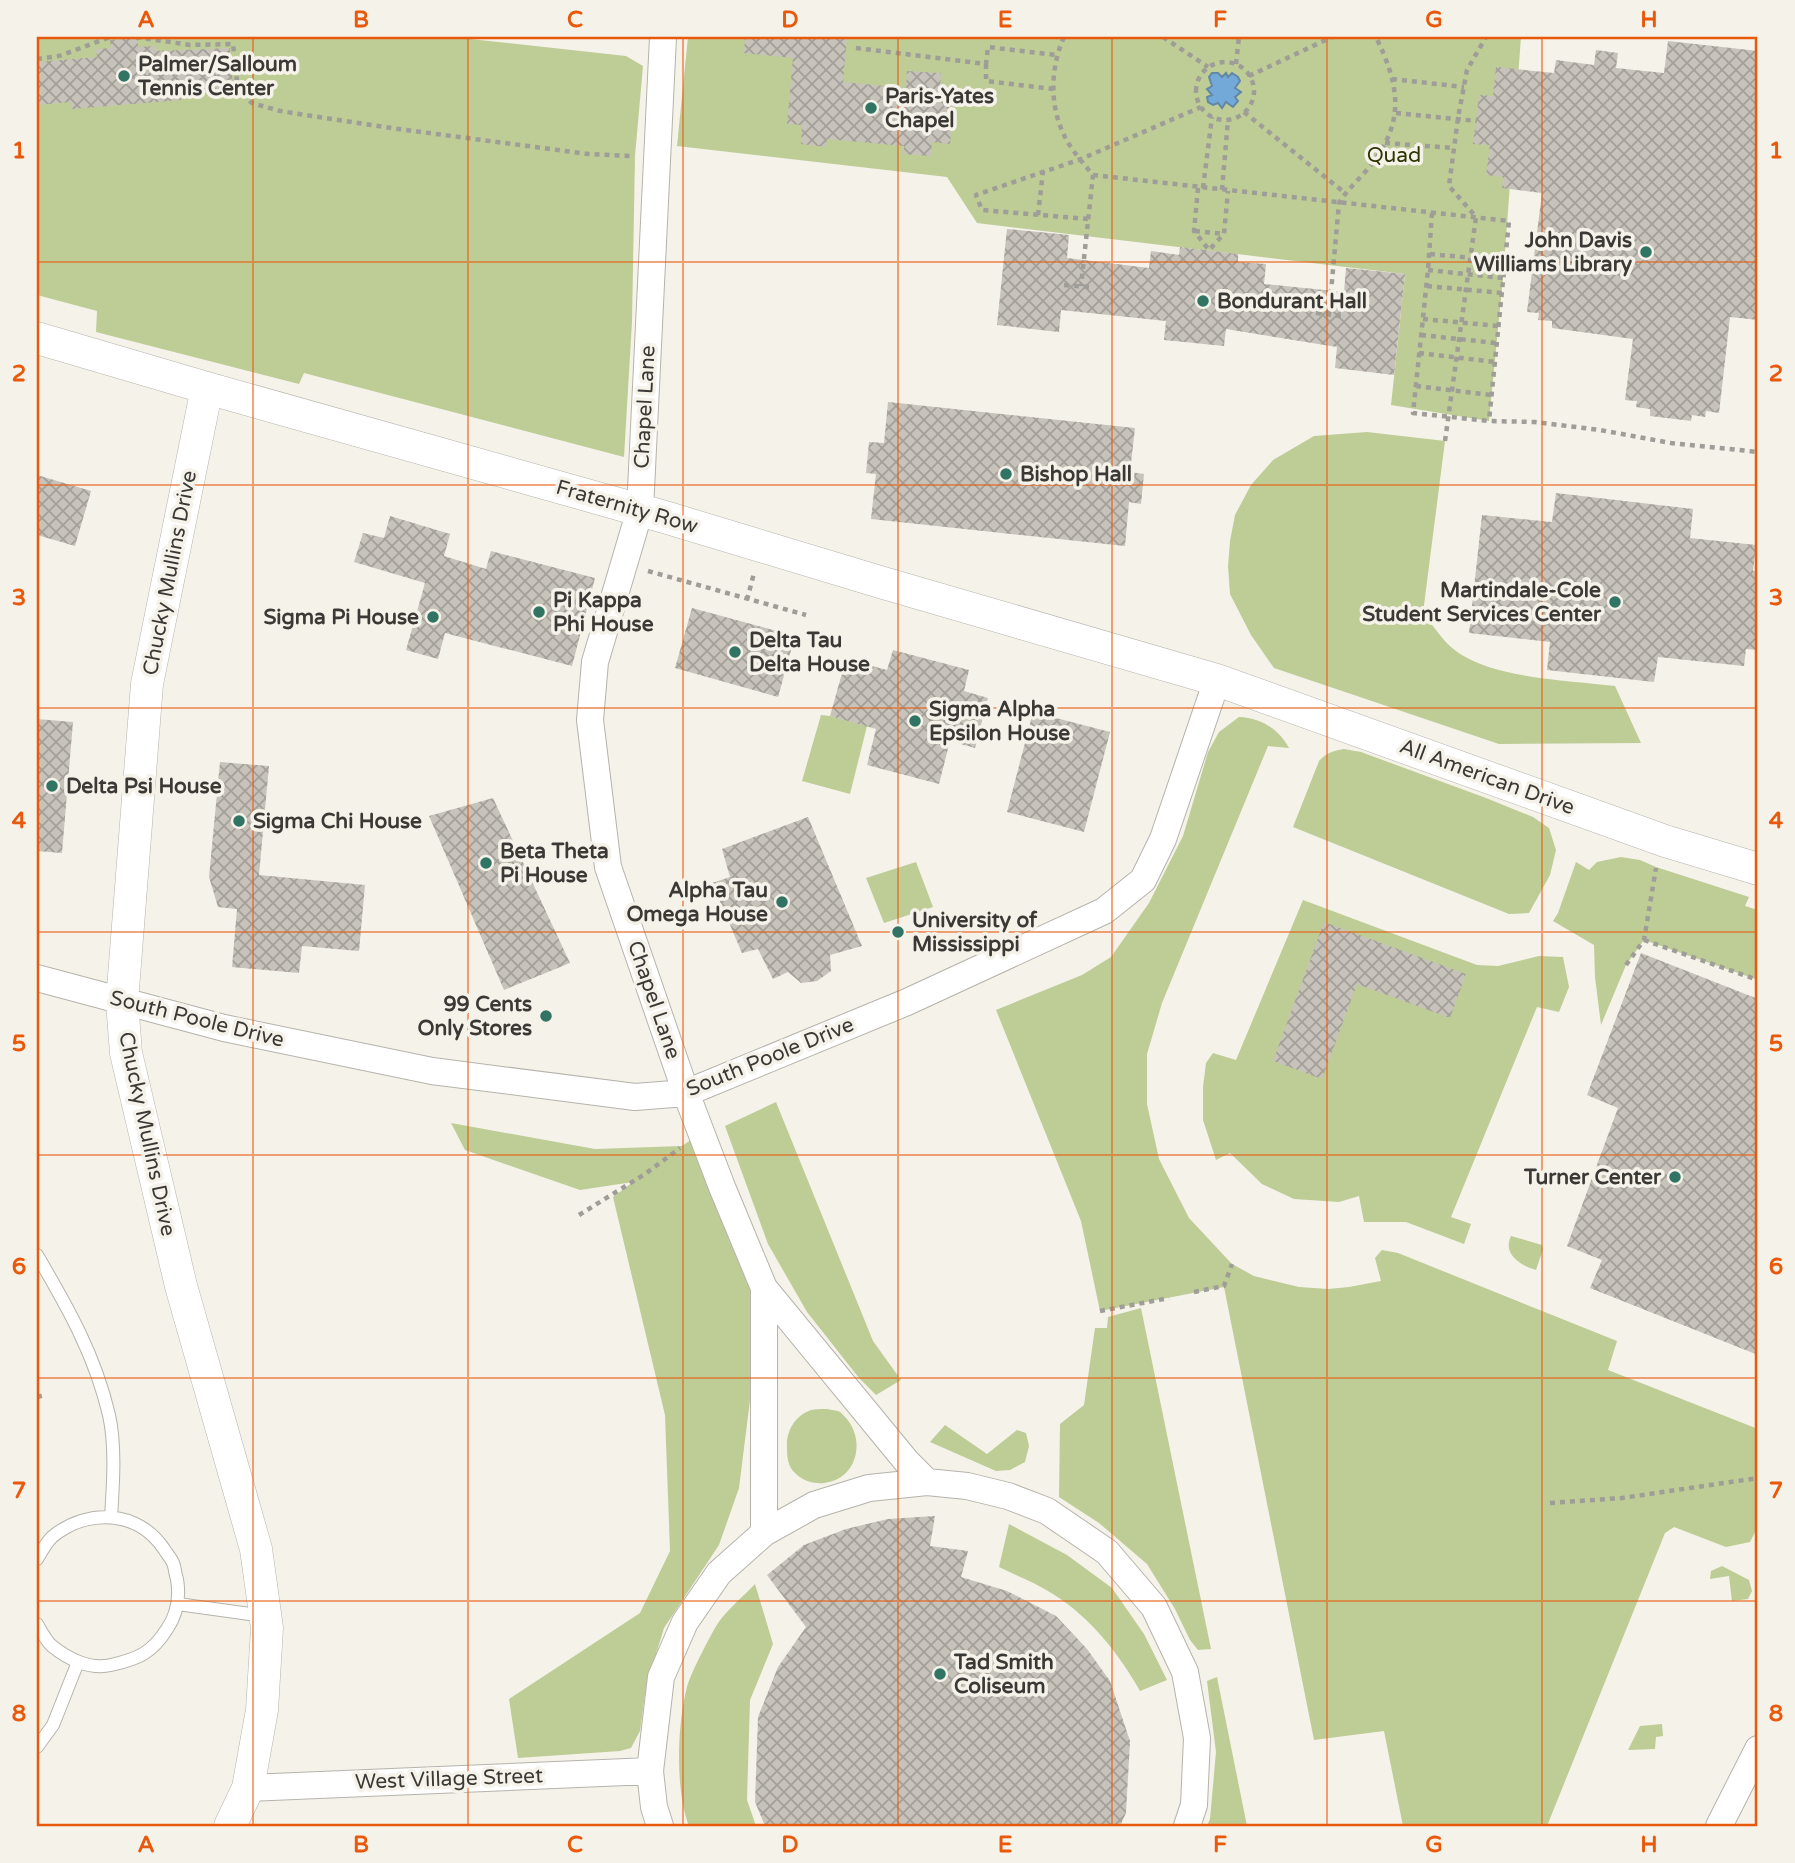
<svg xmlns="http://www.w3.org/2000/svg" width="1795" height="1863" font-family="'Varela Round',sans-serif">
	<style>
		.green { fill: #becc96 }
		.water { fill: #73a9d8; stroke: #6287a7; stroke-width: 2 }
		.building { fill: url(#building-cross-hatch) }
		.lines { fill: none; stroke-linecap: round; stroke-linejoin: round }
		.service-casing { stroke: #b6b3ab; stroke-width: 14 }
		.minor-casing { stroke: #b6b3ab; stroke-width: 28 }
		.tertiary-casing { stroke: #b6b3ab; stroke-width: 33 }
		.path { stroke: #9f9d97; stroke-width: 4.5; stroke-dasharray: 5 5; stroke-linecap: butt }
		.service { stroke: #fff; stroke-width: 12 }
		.minor { stroke: #fff; stroke-width: 26 }
		.tertiary { stroke: #fff; stroke-width: 32 }
		.grid { fill: none; stroke: #e8590c; stroke-width: 2; stroke-opacity: 0.55 }
		.poi-dot { fill: #327464; stroke: #f5f2ea; stroke-width: 2.5 }
		.labels { text-anchor: middle; dominant-baseline: central; stroke-width: 7; stroke-linejoin: round; paint-order: stroke }
		.poi-label { font-size: 21px; font-weight: bold; fill: #3b3936; stroke: #f5f2ea; text-anchor: start }
		.park-label { font-size: 21px; fill: #2d3703; stroke: #f5f2ea }
		.street-label { font-size: 21px; fill: #3b3936; stroke: #f5f2ea }
		.neatline { fill: none; stroke: #e8590c; stroke-width: 2.5 }
		.grid-label { font-size: 23px; text-anchor: middle; font-weight: bold; fill: #e8590c }
	</style>
	<defs>
		<pattern id="building-cross-hatch" width="8" height="8" patternUnits="userSpaceOnUse" patternTransform="scale(1.75)"><rect width="8" height="8" fill="#c7c3bb"/><path d="M0 0l8 8M0 8l8-8" fill="none" stroke="#a39f99"/></pattern>
	</defs>
	<rect width="100%" height="100%" fill="#f5f2ea"/>
	<!-- green -->
	<path class="green" d="M37 37H452L626 56 643 66 635 156 632 322 624 457 304 373 299 384 96 332 97 311 37 295Z
		M688 37H1521L1503 278 1489 421 1391 405 1405 274 977 223 947 177 677 146Z
		M1367 432 1445 441 1423 613C1432 624 1441 638 1451 647 1487 679 1568 680 1615 686L1641 743 1499 744 1274 668 1251 635 1230 594 1228 566 1230 541 1235 515 1251 485 1273 460 1314 436Z
		M821 715 830 716 867 726 850 794 802 781Z
		M1239 717C1261 718 1279 729 1289 748L1268 746 1162 1003 1147 1054V1104L1159 1159 1189 1218 1232 1264 1254 1276 1299 1287 1328 1289 1349 1287 1381 1281 1375 1258 1382 1250 1398 1253 1617 1341 1608 1370 1758 1429V1526L1750 1542 1726 1547 1674 1527 1665 1533 1547 1826H1403L1384 1731 1314 1740 1224 1287 1100 1311 1081 1221 996 1010 1082 975 1111 957 1149 903 1183 836 1208 752 1219 732Z
		M1344 749 1361 752 1486 798 1533 817 1549 828 1556 850 1550 875 1529 913 1509 914 1293 827 1319 761C1326 753 1333 751 1344 749Z
		M1621 857 1640 860 1656 867 1749 897 1745 906 1758 910V980L1644 940 1626 965 1601 1025 1595 977 1594 945 1553 921 1558 913 1576 862 1589 870 1597 862Z
		M916 862 933 907 884 923 866 878Z
		M1303 900 1477 965 1498 966 1539 956 1563 957 1569 987 1559 1012 1537 1007 1451 1217 1471 1224 1464 1244 1406 1222H1364L1359 1196 1339 1202 1294 1199 1262 1184 1230 1153 1216 1160 1203 1120V1087L1206 1063 1213 1053 1236 1060Z
		M776 1102 873 1341 901 1380 876 1395 859 1378 807 1312 768 1244 725 1126Z
		M451 1123 595 1149 682 1146 701 1133 764 1288 739 1488 719 1545 664 1628 646 1687 640 1731 631 1748 620 1751 518 1758 509 1699 640 1613 670 1551 665 1415 613 1197 633 1182 580 1190 465 1150Z
		M1511 1236 1542 1245 1543 1249 1536 1270C1521 1266 1502 1254 1511 1236Z
		M1141 1308 1211 1649 1198 1650 1190 1640 1175 1609 1147 1564 1099 1523 1059 1497 1060 1424 1084 1405 1095 1328H1107L1108 1317Z
		M827 1409C830 1410 834 1410 838 1411 841 1412 843 1415 846 1418 866 1440 857 1480 824 1483 813 1484 803 1481 795 1473 788 1467 787 1457 787 1448 786 1432 794 1416 811 1410 815 1409 822 1409 827 1409Z
		M945 1425 987 1454 1017 1430 1026 1433 1029 1446 1025 1462 1010 1470 996 1471 930 1442Z
		M1009 1524 1067 1555 1112 1588 1144 1634 1167 1680 1140 1691C1119 1654 1090 1617 1053 1594 1036 1583 1017 1576 999 1567Z
		M1722 1566 1749 1580 1752 1591 1748 1599 1732 1601 1729 1576 1710 1579 1711 1571Z
		M755 1584 773 1644 750 1700 747 1800 756 1826H689C675 1790 677 1725 687 1687 691 1673 707 1642 715 1628 724 1612 742 1598 755 1584Z
		M1217 1677 1247 1826H1207L1210 1819 1216 1752 1207 1681Z
		M1662 1724 1663 1736 1656 1737 1655 1749 1628 1750 1640 1726Z"/>
	<!-- water -->
	<path class="water" d="M1212 73H1218L1222 77 1226 73 1228 77 1232 73 1238 77 1240 81 1235 88 1241 92 1235 97 1238 101 1233 107 1226 102 1222 108 1218 103 1213 105 1208 102 1207 97 1212 95 1207 89 1212 86 1209 77Z"/>
	<!-- building -->
	<path class="building" d="M745 37H847L843 82 906 88 907 71 941 73 940 91 954 92 950 144 932 142 931 156 904 154V146L827 139 826 147 801 144 802 125 787 124 793 58 744 53Z
		M138 38V47L156 46 157 51 230 48 233 89 180 92 181 100 72 109V102L37 105V62L97 57 96 49 111 48 110 40Z
		M1668 41 1758 51V320L1730 317 1719 413 1706 411 1705 417 1692 415 1691 421 1650 416V409L1636 407 1637 401 1625 400 1633 339 1552 328V321L1538 320 1539 313 1527 312 1542 193 1502 188 1503 177 1486 175 1490 145 1473 144 1479 95 1493 96 1496 67 1554 73 1556 60 1594 65 1596 50 1618 53 1616 68 1664 73Z
		M1007 229 1069 235 1067 258 1149 268 1151 251 1179 255 1180 247 1238 254V262L1266 264 1264 284 1344 292 1346 268 1405 274 1394 375 1335 368 1337 347 1226 329 1224 346 1164 340 1166 321 1061 310 1059 332 997 325Z
		M888 402 1135 428 1130 472 1144 474 1141 504 1129 502 1125 546 871 519 876 474 866 473 869 442 884 443Z
		M37 475 91 491 75 546 37 535Z
		M1556 493 1693 509 1690 538 1756 545 1753 571H1758V650L1746 649 1744 666 1658 657 1654 682 1547 670 1550 642 1469 633 1482 515 1552 522Z
		M390 516 450 534 444 556 486 569 491 551 595 578 572 666 445 633 438 659 406 650 425 583 354 562 363 533 384 538Z
		M692 608 795 636 778 697 675 668Z
		M893 650 969 670 964 691 988 698 975 748 950 741 939 784 867 765 876 729 830 716 846 659 887 670Z
		M1033 712 1110 732 1084 832 1007 812Z
		M37 719 73 722 62 853 37 851Z
		M220 762 269 766 259 875 365 885 359 951 302 946 299 973 232 967 237 909 218 907 209 877Z
		M493 798 570 963 504 990 429 816Z
		M808 817 862 946 830 955 831 971 817 981 801 983 788 972 773 979 758 949 742 953 712 883 730 877 722 849Z
		M1324 922 1466 974 1450 1018 1357 984 1322 1079 1273 1061Z
		M1641 953 1758 999V1355L1590 1288 1602 1260 1567 1246 1618 1108 1587 1095Z
		M935 1516 930 1546 968 1551 961 1577 1007 1591 1056 1616 1087 1649 1110 1681 1130 1741 1126 1813 1120 1826H765L755 1802 758 1717 778 1667 806 1627 767 1575 804 1545 846 1529 888 1519Z"/>
	<g class="lines">
		<defs>
			<path id="service" d="M37 1255C68 1308 95 1355 109 1415 116 1446 113 1486 111 1517
				M37 1559C41 1552 46 1543 52 1537 87 1508 138 1510 164 1549 167 1554 171 1558 173 1563 175 1567 175 1574 177 1579 180 1597 178 1613 167 1629 152 1653 138 1659 111 1665 90 1670 68 1659 52 1646 46 1641 41 1631 37 1624
				M178 1604 264 1616
				M37 1747 53 1725 78 1662"/>
			<path id="minor" d="M663 37 640 510 595 662 590 720 608 867 686 1093 722 1187 764 1288
				M37 978 224 1028 432 1071 635 1097 686 1093 907 1002 1104 911 1143 880 1163 839 1217 680
				M764 1533V1288L907 1462 927 1482
				M248 1788 650 1771
				M660 1826 654 1807 650 1771 661 1677 685 1622 719 1573 764 1533 814 1505 869 1488 927 1482 967 1486 1008 1496 1047 1511 1107 1552 1154 1607 1185 1672 1197 1738 1194 1805 1187 1826
				M1719 1826 1758 1749"/>
			<path id="tertiary" d="M37 338 207 388 668 518 880 582 1217 680 1665 841 1758 869
				M207 388 147 684 122 1002 126 1053 181 1286 256 1549 267 1628 262 1710 248 1788 230 1826"/>
		</defs>
		<!-- service casing -->
		<use href="#service" class="service-casing"/>
		<!-- minor casing -->
		<use href="#minor" class="minor-casing"/>
		<!-- tertiary casing -->
		<use href="#tertiary" class="tertiary-casing"/>
		<!-- path -->
		<path class="path" d="M136 37 190 45 233 44 238 91 252 103 280 111 391 128 588 154 631 156
			M1064 37C1050 68 1049 108 1066 139 1073 152 1084 164 1093 175L1081 286
			M1163 37 1208 67
			M856 48 986 64 988 47 1056 55
			M37 59 59 56 110 37
			M1196 91a29 29 0 1 1 58 0a29 29 0 1 1-58 0Z
			M986 64V81L1053 89
			M1236 64 1239 37
			M1249 76 1332 37
			M1392 79 1464 87
			M1244 112 1345 193
			M1396 113 1477 121
			M1385 143 1454 148
			M1093 175 1509 221 1489 421
			M1198 188 1194 231 1209 250 1224 234 1228 191
			M1203 188 1212 117
			M1222 190 1228 120
			M1432 213 1428 270 1413 413 1489 421 1535 422 1600 430 1671 443 1758 452
			M1038 215 1043 171
			M1088 219 982 210 976 195 1081 159 1201 107
			M1195 231 1224 234
			M1430 254 1505 261
			M1428 270 1503 278
			M1064 285 1090 287
			M1427 286 1502 293
			M1316 313 1341 316
			M1329 314 1339 203C1348 188 1361 178 1371 165 1406 120 1399 85 1376 37
			M1423 319 1498 326
			M1421 335 1496 343
			M1419 353 1495 362
			M1416 386 1491 395
			M1445 441 1476 217 1449 186 1458 118 1467 70 1486 37
			M648 571 806 615
			M747 600 754 573
			M1644 940 1758 980
			M1626 965 1644 940 1656 868
			M579 1215 645 1174 680 1148
			M1194 1292 1224 1286 1232 1264
			M1100 1311 1169 1298
			M37 1397 45 1395
			M1550 1503 1622 1498 1758 1478"/>
		<!-- service -->
		<use href="#service" class="service"/>
		<!-- minor -->
		<use href="#minor" class="minor"/>
		<!-- tertiary -->
		<use href="#tertiary" class="tertiary"/>
	</g>
	<!-- grid -->
	<path class="grid" d="M253 37V1826M468 37V1826M683 37V1826M898 37V1826M1112 37V1826M1327 37V1826M1542 37V1826M37 262H1758M37 485H1758M37 708H1758M37 932H1758M37 1155H1758M37 1378H1758M37 1601H1758"/>
	<!-- markers -->
	<g class="poi-dot">
		<circle cx="124" cy="76" r="7"/>
		<circle cx="871" cy="108" r="7"/>
		<circle cx="1646" cy="252" r="7"/>
		<circle cx="1203" cy="301" r="7"/>
		<circle cx="1006" cy="474" r="7"/>
		<circle cx="1615" cy="602" r="7"/>
		<circle cx="539" cy="612" r="7"/>
		<circle cx="433" cy="617" r="7"/>
		<circle cx="735" cy="652" r="7"/>
		<circle cx="915" cy="721" r="7"/>
		<circle cx="52" cy="786" r="7"/>
		<circle cx="239" cy="821" r="7"/>
		<circle cx="486" cy="863" r="7"/>
		<circle cx="782" cy="902" r="7"/>
		<circle cx="898" cy="932" r="7"/>
		<circle cx="546" cy="1016" r="7"/>
		<circle cx="1675" cy="1177" r="7"/>
		<circle cx="940" cy="1674" r="7"/>
	</g>
	<g class="labels">
		<!-- poi labels -->
		<g class="poi-label">
			<text x="138" y="64">Palmer/Salloum<tspan x="138" dy="24">Tennis Center</tspan></text>
			<text x="885" y="96">Paris-Yates<tspan x="885" dy="24">Chapel</tspan></text>
			<text x="1632" y="240" text-anchor="end">John Davis<tspan x="1632" dy="24">Williams Library</tspan></text>
			<text x="1217" y="301">Bondurant Hall</text>
			<text x="1020" y="474">Bishop Hall</text>
			<text x="1601" y="590" text-anchor="end">Martindale-Cole<tspan x="1601" dy="24">Student Services Center</tspan></text>
			<text x="553" y="600">Pi Kappa<tspan x="553" dy="24">Phi House</tspan></text>
			<text x="419" y="617" text-anchor="end">Sigma Pi House</text>
			<text x="749" y="640">Delta Tau<tspan x="749" dy="24">Delta House</tspan></text>
			<text x="929" y="709">Sigma Alpha<tspan x="929" dy="24">Epsilon House</tspan></text>
			<text x="66" y="786">Delta Psi House</text>
			<text x="253" y="821">Sigma Chi House</text>
			<text x="500" y="851">Beta Theta<tspan x="500" dy="24">Pi House</tspan></text>
			<text x="768" y="890" text-anchor="end">Alpha Tau<tspan x="768" dy="24">Omega House</tspan></text>
			<text x="912" y="920">University of<tspan x="912" dy="24">Mississippi</tspan></text>
			<text x="532" y="1004" text-anchor="end">99 Cents<tspan x="532" dy="24">Only Stores</tspan></text>
			<text x="1661" y="1177" text-anchor="end">Turner Center</text>
			<text x="954" y="1662">Tad Smith<tspan x="954" dy="24">Coliseum</tspan></text>
		</g>
		<!-- park labels -->
		<g class="park-label">
			<text x="1394" y="155">Quad</text>
		</g>
		<!-- street labels -->
		<g class="street-label">
			<text transform="translate(645 407) rotate(-87)">Chapel Lane</text>
			<text transform="translate(627 507) rotate(16)">Fraternity Row</text>
			<text transform="translate(170 573) rotate(-79)">Chucky Mullins Drive</text>
			<text transform="translate(1487 777) rotate(20)">All American Drive</text>
			<text transform="translate(654 1000) rotate(71)">Chapel Lane</text>
			<text transform="translate(197 1019) rotate(14)">South Poole Drive</text>
			<text transform="translate(770 1057) rotate(-22)">South Poole Drive</text>
			<text transform="translate(147 1134) rotate(78)">Chucky Mullins Drive</text>
			<text transform="translate(449 1779) rotate(-2)">West Village Street</text>
		</g>
	</g>
	<!-- border -->
	<rect width="1795" height="1863" fill="none" stroke="#f5f2ea" stroke-width="77"/>
	<rect x="38" y="38" width="1718" height="1787" class="neatline"/>
	<g class="grid-label">
		<text x="146" y="27">A</text>
		<text x="361" y="27">B</text>
		<text x="575" y="27">C</text>
		<text x="790" y="27">D</text>
		<text x="1005" y="27">E</text>
		<text x="1220" y="27">F</text>
		<text x="1434" y="27">G</text>
		<text x="1649" y="27">H</text>
		<text x="19" y="158">1</text>
		<text x="1776" y="158">1</text>
		<text x="19" y="381">2</text>
		<text x="1776" y="381">2</text>
		<text x="19" y="605">3</text>
		<text x="1776" y="605">3</text>
		<text x="19" y="828">4</text>
		<text x="1776" y="828">4</text>
		<text x="19" y="1051">5</text>
		<text x="1776" y="1051">5</text>
		<text x="19" y="1274">6</text>
		<text x="1776" y="1274">6</text>
		<text x="19" y="1498">7</text>
		<text x="1776" y="1498">7</text>
		<text x="19" y="1721">8</text>
		<text x="1776" y="1721">8</text>
		<text x="146" y="1852">A</text>
		<text x="361" y="1852">B</text>
		<text x="575" y="1852">C</text>
		<text x="790" y="1852">D</text>
		<text x="1005" y="1852">E</text>
		<text x="1220" y="1852">F</text>
		<text x="1434" y="1852">G</text>
		<text x="1649" y="1852">H</text>
	</g>
</svg>
